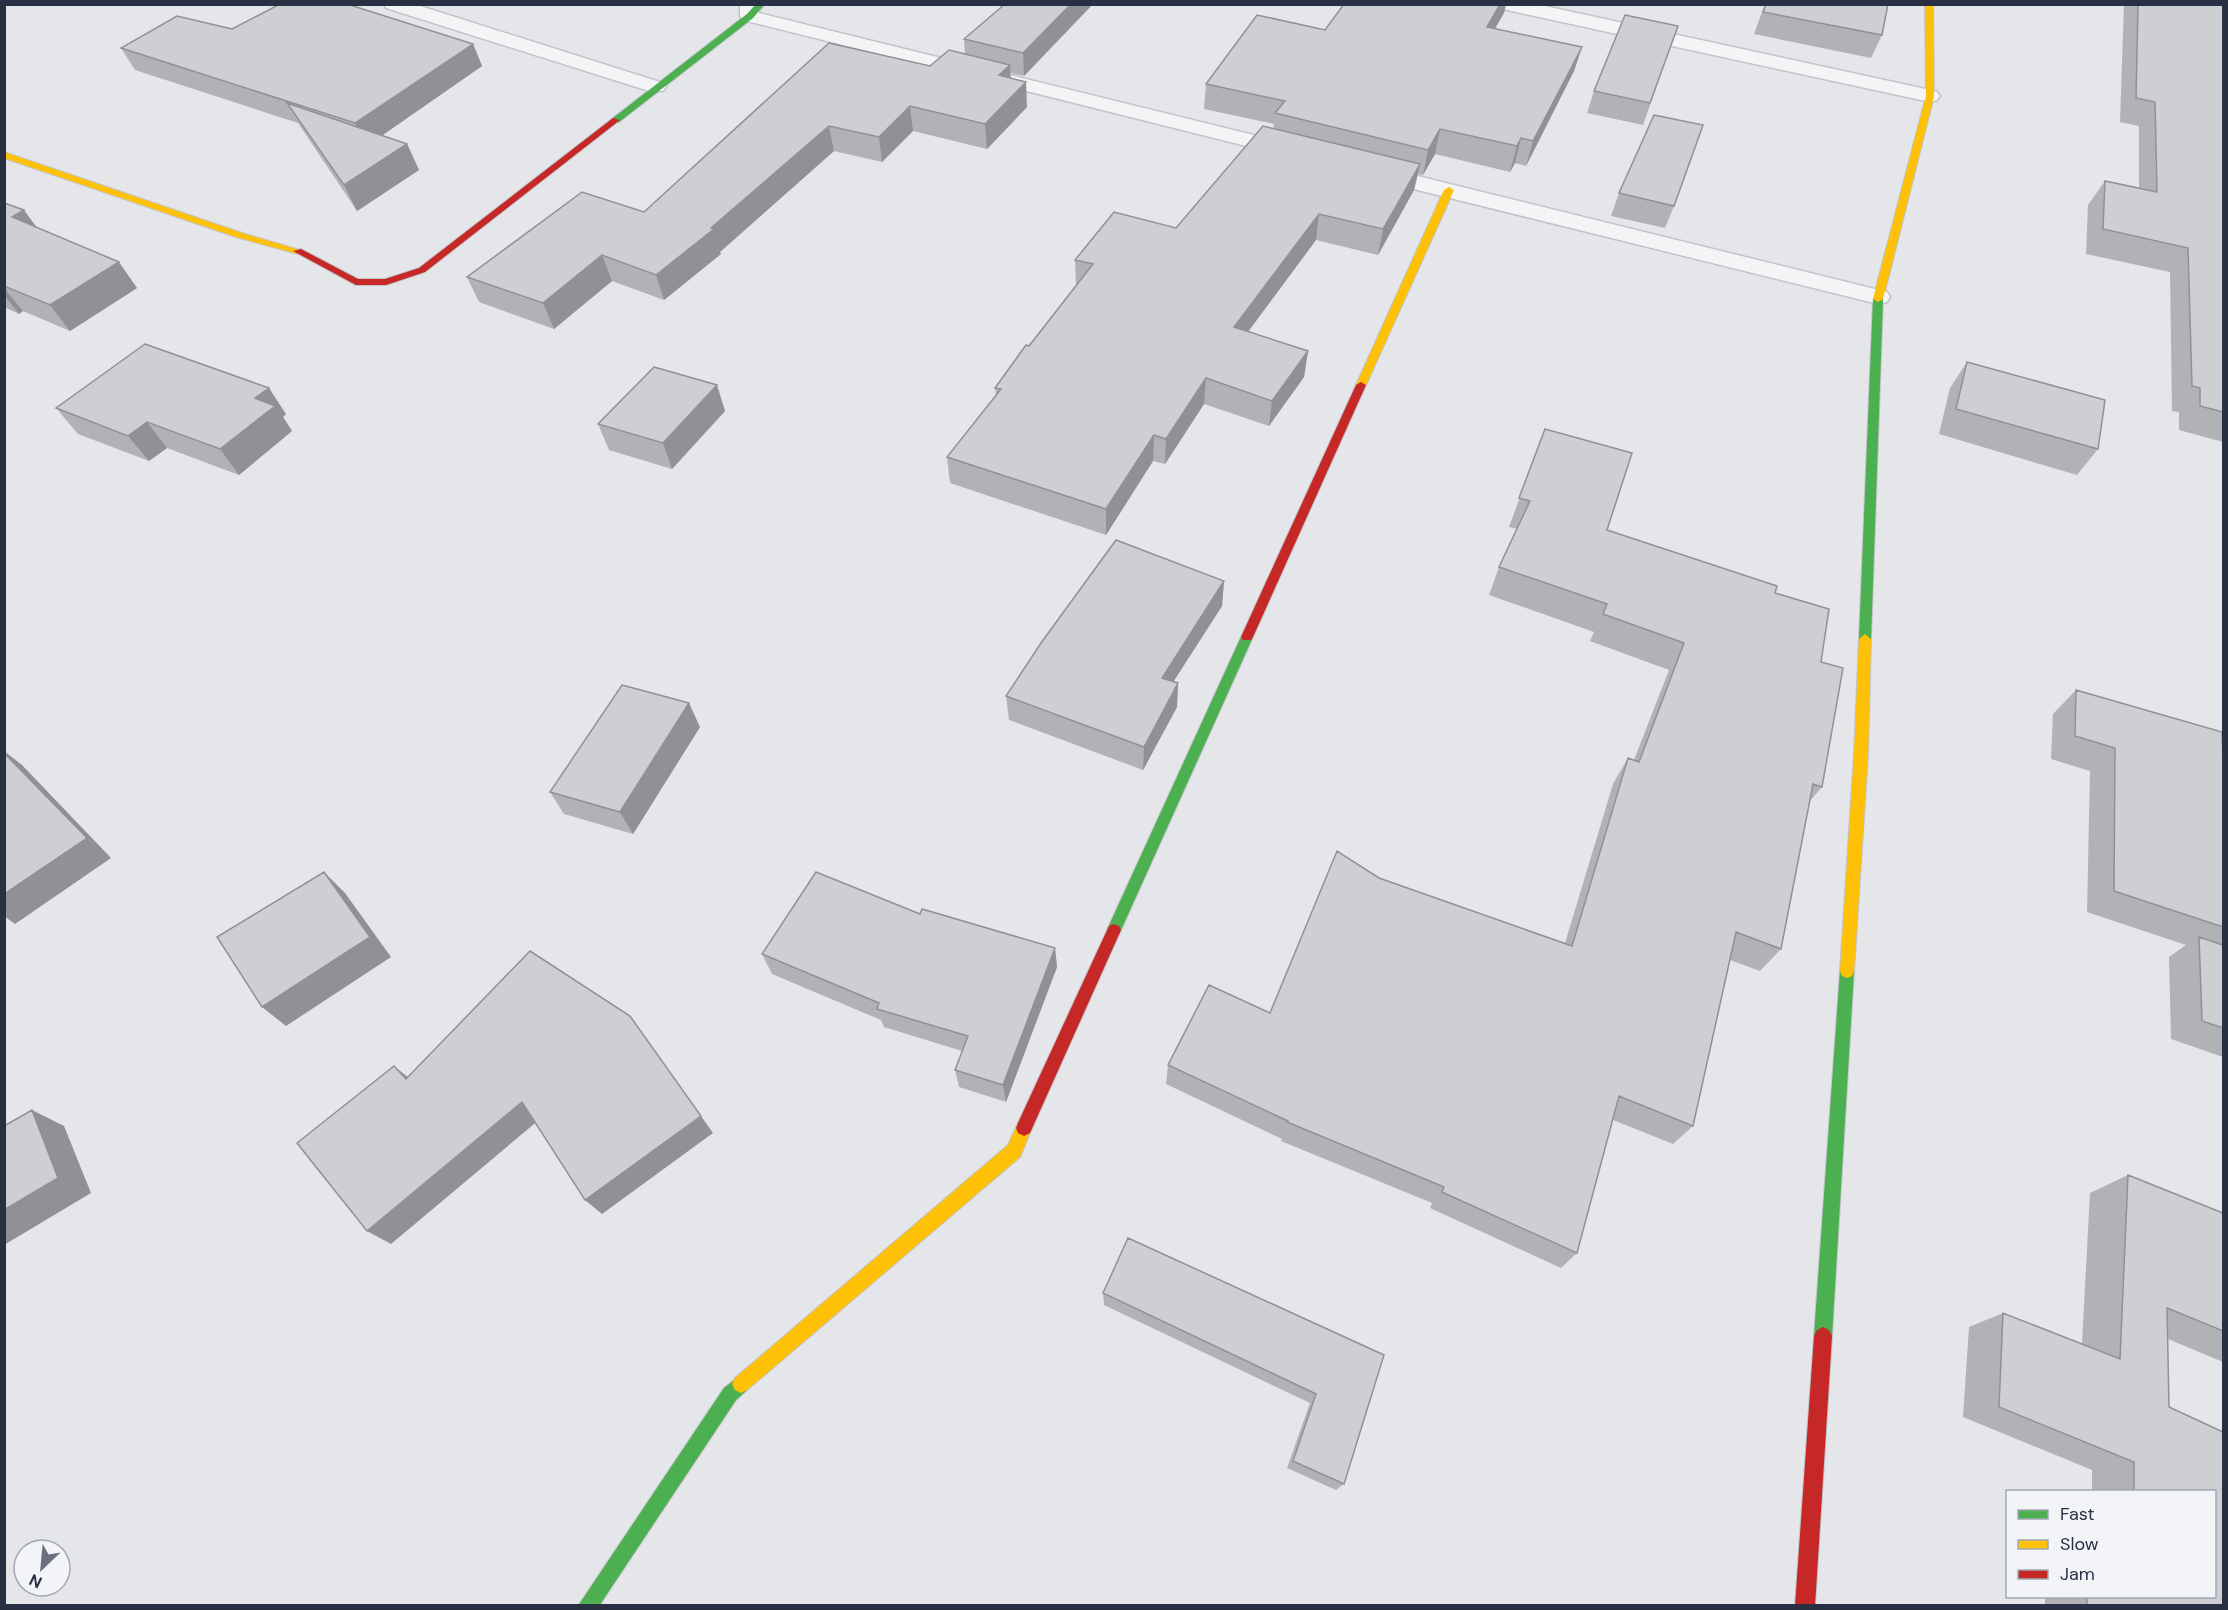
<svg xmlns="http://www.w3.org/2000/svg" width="2228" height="1610" font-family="'DM Sans',sans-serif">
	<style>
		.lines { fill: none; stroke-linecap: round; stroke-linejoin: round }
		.street-casing { stroke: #c2c4c7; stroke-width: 3 }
		.fast-casing { stroke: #c2c4c7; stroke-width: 2 }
		.slow-casing { stroke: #c2c4c7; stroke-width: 2 }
		.jam-casing { stroke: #c2c4c7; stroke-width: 2 }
		.street { fill: #f3f4f6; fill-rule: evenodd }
		.fast { fill: #4caf50; fill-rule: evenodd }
		.slow { fill: #ffc107; fill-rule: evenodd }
		.jam { fill: #c62828; fill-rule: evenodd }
		.wall { fill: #b1b2b5 }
		.shaded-wall { fill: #909194 }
		.building { fill: #cecfd3; stroke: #909194; stroke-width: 1.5 }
	</style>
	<rect width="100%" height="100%" fill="#e4e6e9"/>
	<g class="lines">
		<defs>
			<path id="street" d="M384 4H414L663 83 666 87 663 91H649L386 8Z
				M740 4H759V13L1302 147 1305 152 1302 157 1294 158 743 20 740 16Z
				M1498 4H1536L1930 90 1937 92 1940 96 1937 100 1930 102 1507 10 1500 8Z
				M1373 165 1887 292 1890 297 1887 302 1878 304 1365 177 1362 172 1365 167Z"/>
			<path id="fast" d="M756 4H765L753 18 619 122H613V118L747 14Z
				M1878 296 1883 299 1871 639 1865 644 1859 639 1873 299Z
				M1247 632 1253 637 1121 930 1119 934 1114 936 1109 934 1107 930 1241 637Z
				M1847 964 1852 966 1854 971 1832 1336 1829 1342 1823 1345 1817 1342 1814 1336 1840 971 1842 966Z
				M741 1375 747 1378 750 1384 747 1390 736 1400 599 1606H578L724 1388Z"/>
			<path id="slow" d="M1925 4H1933L1934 96 1883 299 1878 302 1873 299 1926 96Z
				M4 152 242 233 303 251 298 254 236 237 4 158Z
				M1449 187 1454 190 1366 385 1361 388 1357 387 1356 385 1444 190Z
				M1865 634 1871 639 1868 754 1854 971 1852 976 1847 978 1842 976 1840 971 1854 754 1859 639Z
				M1024 1120 1030 1123 1032 1128 1020 1157 747 1390 741 1393 735 1390 732 1384 735 1378 1008 1145 1018 1123Z"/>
			<path id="jam" d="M613 118 620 120 425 272 386 285H356L293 251 301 249 358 279H385L419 268Z
				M1361 382 1366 385 1253 637 1251 640H1243L1241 637 1356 385Z
				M1114 924 1119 926 1121 930 1030 1133 1024 1136 1018 1133 1016 1128 1018 1123 1109 926Z
				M1823 1327 1829 1330 1832 1336 1815 1606H1795L1814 1336 1817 1330Z"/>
		</defs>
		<!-- street casing -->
		<use href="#street" class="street-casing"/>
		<!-- fast casing -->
		<use href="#fast" class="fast-casing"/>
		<!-- slow casing -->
		<use href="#slow" class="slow-casing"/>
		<!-- jam casing -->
		<use href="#jam" class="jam-casing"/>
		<!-- street -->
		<use href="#street" class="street"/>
		<!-- fast -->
		<use href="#fast" class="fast"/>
		<!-- slow -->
		<use href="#slow" class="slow"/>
		<!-- jam -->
		<use href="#jam" class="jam"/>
	</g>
	<!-- wall -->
	<path class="wall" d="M1093 4 1024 76 1010 73 1011 78 1027 107 987 149 913 131 882 162 834 151 720 252 721 254 664 300 612 281 554 329 479 302 467 277 644 212 930 66 965 54 964 39Z
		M1344 4H1506L1504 13 1495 29 1582 47 1574 71 1526 166 1515 163 1510 172 1435 154 1423 175 1418 174 1414 190 1378 255 1316 240 1248 332 1308 351 1304 377 1269 426 1204 404 1165 464 1153 461 1106 535 950 483 947 457 996 396 995 388 1076 286 1075 260 1176 228 1273 129 1274 124 1204 109 1206 84 1325 30Z
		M1765 4H1888L1882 35 1871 58 1754 34Z
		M2124 4H2223V442L2179 430V412L2172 411 2170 272 2086 254 2088 205 2105 181 2139 188V126L2120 122Z
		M1678 26 1643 125 1587 113 1594 91Z
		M232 29 473 44 482 66 381 136 407 144 419 170 357 211 298 123 135 70 121 48Z
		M1619 193 1674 206 1665 228 1611 216Z
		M4 203 37 227 137 288 70 331 23 311 19 314 4 307Z
		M1967 362 2098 449 2077 475 1939 434 1950 388Z
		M56 408 286 414 283 417 292 431 239 475 167 448 149 461 78 434Z
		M725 411 672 469 609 450 598 424Z
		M1545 429 1607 530 1775 593 1821 662 1822 787 1809 802 1781 949 1760 971 1730 960 1693 1126 1673 1144 1613 1120 1577 1253 1561 1268 1430 1208 1432 1203 1281 1141 1282 1139 1166 1084 1168 1065 1270 1013 1379 878 1565 943 1613 784 1628 758 1634 760 1669 670 1590 641 1594 632 1489 595 1499 567 1517 529 1509 527Z
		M1224 581 1222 606 1173 682 1178 683 1177 707 1143 770 1009 720 1006 696Z
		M2076 690 2223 762V943L2222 944 2223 945V1057L2171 1039 2169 957 2186 945 2087 912 2090 771 2051 759 2053 714Z
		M700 727 633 834 564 814 550 792Z
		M920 914 1055 948 1057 967 1006 1102 959 1087 955 1070 962 1051 884 1027 881 1020 772 974 762 954Z
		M2128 1175 2223 1213V1362L2168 1339 2169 1407 2223 1432V1605H2045V1596H2214V1491H2092V1470L1963 1417 1969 1327 2003 1313 2082 1344 2090 1193Z
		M1103 1293 1384 1355 1344 1484 1336 1490 1287 1468 1310 1403 1104 1305Z"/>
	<!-- shaded-wall -->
	<path class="shaded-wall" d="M1071 4H1093L1024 76 1023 53Z
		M1500 4H1506L1504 13 1481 52 1487 27Z
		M473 44 482 66 367 146 355 123Z
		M1582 47 1574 71 1526 166 1533 141Z
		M1010 65 1011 89 999 75Z
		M1026 82 1027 107 987 149 985 124Z
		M910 106 913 131 882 162 879 137Z
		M829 126 834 151 720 252 721 254 664 300 656 275Z
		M1440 129 1435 154 1423 175 1428 150Z
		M1521 138 1515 163 1510 172 1517 146Z
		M407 144 419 170 357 211 344 185Z
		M1420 164 1414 190 1378 255 1383 229Z
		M24 210 43 236 12 217Z
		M1319 214 1316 240 1232 353 1234 327Z
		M602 255 612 281 554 329 543 303Z
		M119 262 137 288 70 331 50 305Z
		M4 288 23 311 19 314 4 295Z
		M1308 351 1304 377 1269 426 1272 401Z
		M1206 378 1204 404 1165 464 1166 439Z
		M717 385 725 411 672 469 663 443Z
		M269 388 286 414 283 417 292 431 239 475 220 449 255 398Z
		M147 422 167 448 149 461 128 436Z
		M1154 435 1153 461 1106 535V509Z
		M1224 581 1222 606 1161 701 1162 678Z
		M1178 683 1177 707 1143 770 1144 747Z
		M689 703 700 727 633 834 620 812Z
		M4 751 22 765 111 858 15 924 4 916Z
		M324 872 345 893 391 957 286 1026 262 1007Z
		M1055 948 1057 967 1006 1102 1003 1085Z
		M630 1016 713 1133 602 1214 585 1200Z
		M394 1066 415 1083 406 1079Z
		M522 1102 540 1119 391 1244 367 1231Z
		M32 1110 64 1126 91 1193 4 1245V1210Z"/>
	<!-- building -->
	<path class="building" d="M280 4H347L473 44 355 123 121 48 177 16 232 29Z
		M1005 4H1071L1023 53 964 39Z
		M1344 4H1500L1487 27 1582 47 1533 141 1521 138 1517 146 1440 129 1428 150 1275 113 1285 101 1206 84 1257 15 1325 30Z
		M1766 4H1888L1882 35 1763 12Z
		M2138 4H2223V412L2200 406V388L2192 386 2188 248 2103 229 2105 181 2157 192 2155 102 2136 98Z
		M1625 15 1678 26 1650 103 1594 91Z
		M829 43 930 66 949 50 1010 65 999 75 1026 82 985 124 910 106 879 137 829 126 711 228 714 229 656 275 602 255 543 303 467 277 582 192 644 212Z
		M287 103 407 144 344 185Z
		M1654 115 1703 125 1674 206 1619 193Z
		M1263 126 1420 164 1383 229 1319 214 1234 327 1308 351 1272 401 1206 378 1166 439 1154 435 1106 509 947 457 1001 389 995 388 1026 345 1029 346 1093 264 1075 260 1114 212 1176 228Z
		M4 203 24 210 12 217 119 262 50 305 4 286Z
		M145 344 269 388 255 398 275 406 220 449 147 422 128 436 56 408Z
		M1967 362 2105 400 2098 449 1956 409Z
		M654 367 717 385 663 443 598 424Z
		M1545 429 1632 453 1607 530 1777 586 1775 593 1829 609 1821 662 1843 668 1822 787 1813 784 1781 949 1736 932 1693 1126 1619 1096 1577 1253 1442 1192 1444 1187 1287 1122 1288 1121 1168 1065 1209 985 1270 1013 1337 851 1379 878 1572 946 1628 758 1639 762 1684 643 1603 614 1607 604 1499 567 1530 501 1519 498Z
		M1116 540 1224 581 1162 678 1178 683 1144 747 1006 696 1041 643Z
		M622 685 689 703 620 812 550 792Z
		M2076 690 2222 732 2223 762V927L2114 891 2115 748 2075 736Z
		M4 753 87 838 4 894Z
		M324 872 370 937 262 1007 217 937Z
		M816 872 920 914 922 909 1055 948 1003 1085 955 1070 968 1036 877 1009 879 1003 762 954Z
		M2199 937 2223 945V1028L2202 1021Z
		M530 951 630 1016 701 1116 585 1200 522 1102 367 1231 297 1143 394 1066 406 1079Z
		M32 1110 58 1178 4 1210V1126Z
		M2128 1175 2223 1213V1331L2167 1308 2169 1407 2223 1432V1605H2087V1596H2214V1491H2134V1462L1999 1407 2003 1313 2120 1359Z
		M1128 1238 1384 1355 1344 1484 1293 1461 1316 1394 1103 1293Z"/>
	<!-- border -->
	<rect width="2228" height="1610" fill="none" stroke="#293044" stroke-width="12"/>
	<!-- legend -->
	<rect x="2006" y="1490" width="210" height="108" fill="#f2f4f8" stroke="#a2a6b0" stroke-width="1.5"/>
	<rect x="2018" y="1510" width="30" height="9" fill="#4caf50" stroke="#a2a6b0" stroke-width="1.5"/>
	<text x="2060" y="1520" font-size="18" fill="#293044">Fast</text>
	<rect x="2018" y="1540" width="30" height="9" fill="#ffc107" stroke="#a2a6b0" stroke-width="1.5"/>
	<text x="2060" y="1550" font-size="18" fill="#293044">Slow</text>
	<rect x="2018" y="1570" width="30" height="9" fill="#c62828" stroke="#a2a6b0" stroke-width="1.5"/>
	<text x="2060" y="1580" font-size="18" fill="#293044">Jam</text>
	<!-- north arrow -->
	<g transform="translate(42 1568) rotate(206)"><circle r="28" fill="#f2f4f8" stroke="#a2a6b0" stroke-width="1.5"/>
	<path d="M0-4.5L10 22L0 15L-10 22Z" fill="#6a707e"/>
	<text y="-9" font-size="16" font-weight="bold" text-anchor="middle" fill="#293044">N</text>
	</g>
</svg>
